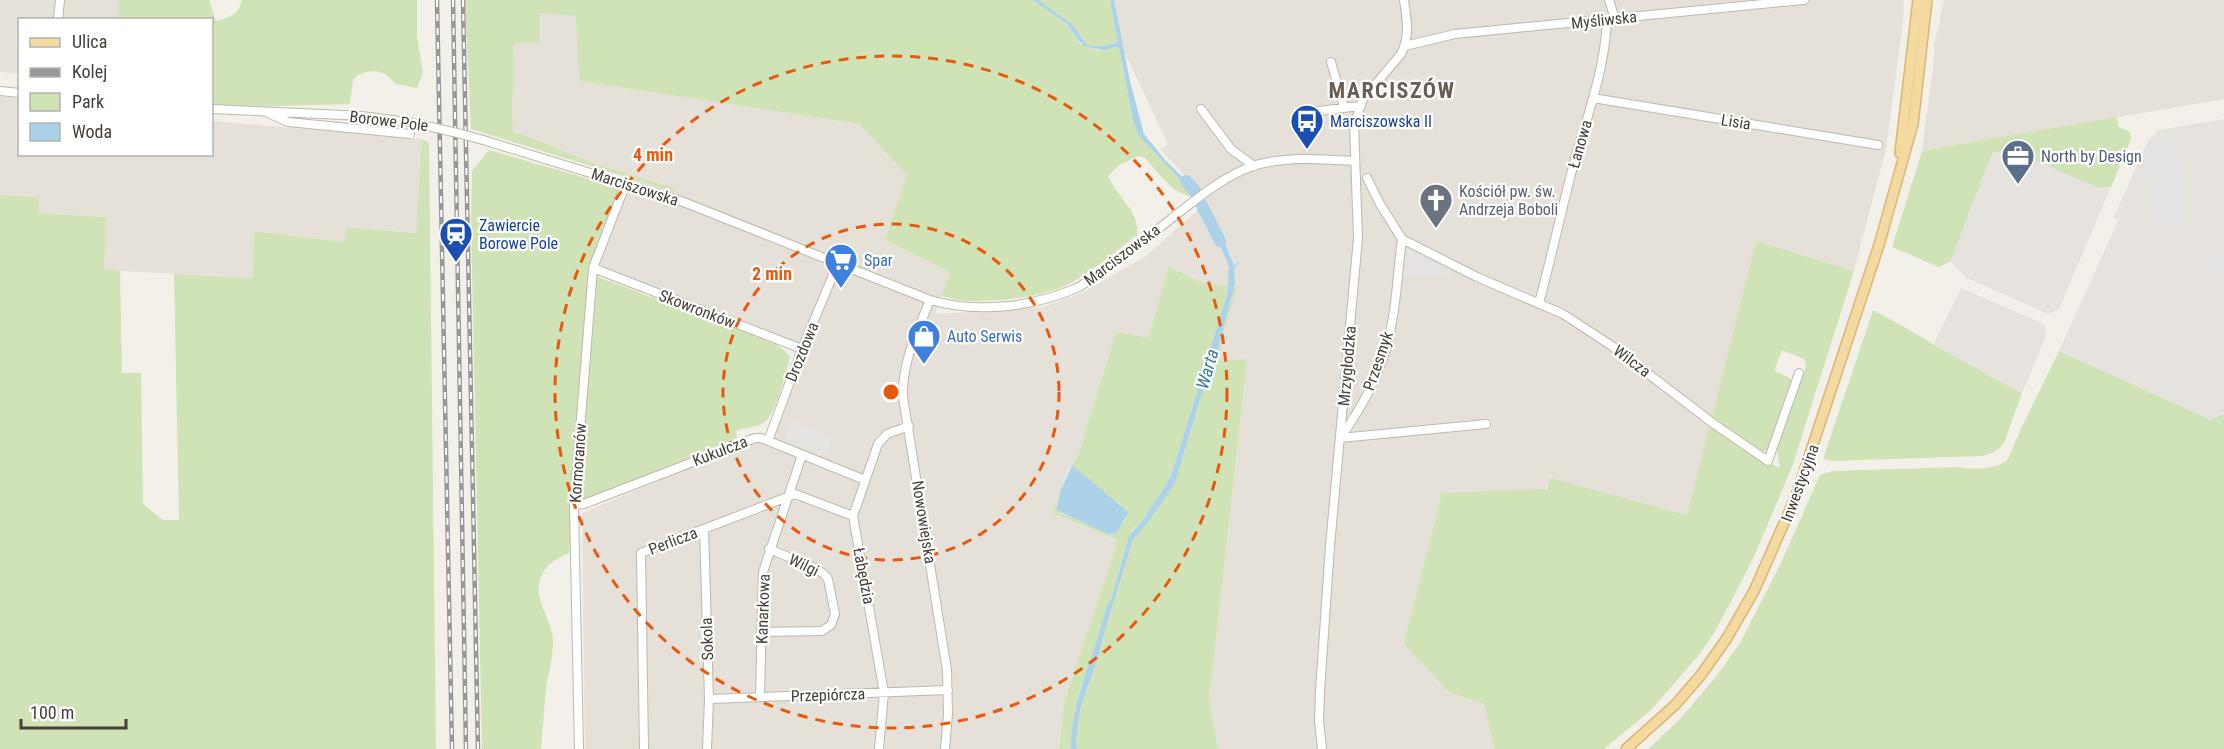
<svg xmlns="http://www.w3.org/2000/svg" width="2224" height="749" font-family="'Roboto Condensed',sans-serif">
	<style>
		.residential { fill: #e6e1d8 }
		.industrial { fill: #e6e2de }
		.green { fill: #d0e3b6 }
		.parking { fill: #e5e3e1 }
		.water { fill: #acd2e9 }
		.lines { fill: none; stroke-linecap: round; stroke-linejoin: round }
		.river { stroke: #acd2e9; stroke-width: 12 }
		.minor-casing { stroke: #beb7ad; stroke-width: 10 }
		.major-casing { stroke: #d8b772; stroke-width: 12 }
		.minor { stroke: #fff; stroke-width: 8 }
		.major { stroke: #f4daa1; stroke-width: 9 }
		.rail-casing { stroke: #979797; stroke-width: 4.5 }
		.rail { stroke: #fff; stroke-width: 2; stroke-dasharray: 7; stroke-linecap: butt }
		.minor-bridge-casing { stroke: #beb7ad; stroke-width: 10; stroke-linecap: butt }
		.minor-bridge { stroke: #fff; stroke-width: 8 }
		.ring { fill: none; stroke: #e8590c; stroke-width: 3; stroke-dasharray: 10 8 }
		.labels { text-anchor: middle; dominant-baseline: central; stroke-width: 4.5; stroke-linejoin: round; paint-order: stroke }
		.street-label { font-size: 16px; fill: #464038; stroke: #fff }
		.transit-label { font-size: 16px; fill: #164399; stroke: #fff; text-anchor: start }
		.service-label { font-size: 16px; fill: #4e5e75; stroke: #fff; text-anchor: start }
		.worship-label { font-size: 16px; fill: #5b616d; stroke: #fff; text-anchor: start }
		.shop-label { font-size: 16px; fill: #366cbe; stroke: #fff; text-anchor: start }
		.water-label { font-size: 18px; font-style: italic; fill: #3a78a0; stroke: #fff }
		.district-label { font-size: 22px; font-weight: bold; letter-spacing: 1.5px; fill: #685e51; stroke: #fff }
		.centre { fill: #e8590c; stroke: #fff; stroke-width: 3 }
		.ring-label { font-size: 18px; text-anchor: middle; font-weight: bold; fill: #e8590c; stroke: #fff; stroke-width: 4.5; stroke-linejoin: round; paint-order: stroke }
	</style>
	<rect width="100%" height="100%" fill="#f3f0e9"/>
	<!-- residential -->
	<path class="residential" d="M0 0H119V19L20 20 19 74 0 72Z
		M1112 0H1904L1903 21 1886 149 1854 271 1756 241 1688 515 1550 479 1449 692 1484 704 1494 749H1218L1209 702 1246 359 1220 362 1222 340 1237 288 1202 283 1170 266 1149 339 1116 332 1078 456 1068 470 1052 513 1118 540 1064 703 1059 749H585L582 513 761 438 768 440 802 350 593 268 634 176 595 164 522 134 514 133 512 117 514 43 538 13 576 16 579 81 859 124 907 175 885 240 950 272 935 314 1044 307 1084 292 1146 256 1208 201 1160 149 1168 144 1121 45Z
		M1944 0H2224V99L1922 151 1934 60V46Z
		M0 96 19 99 20 154H212V121L422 139 417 233 346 227 345 242 255 231 253 278 104 270 106 217 39 213 37 197 0 195Z"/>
	<!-- industrial -->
	<path class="industrial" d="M2224 119V414L2211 420 2059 351 2119 219H2113L2148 141 2159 130Z
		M2010 150 2097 187H2111L2059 309 2048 314 1965 277 1951 261 1992 153Z
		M1961 288 2044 324 2047 334 2022 393 1970 367 1934 343Z"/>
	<!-- green -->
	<path class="green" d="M119 0H209L216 21C229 18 239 14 242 0H417V37L423 72 417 88 396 84 385 74 375 71 366 72 358 75 353 80 350 104 246 107 212 104V20L119 19Z
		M465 0H1033C1051 13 1071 22 1080 44L1097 50 1116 47 1119 48 1133 120 1138 135 1194 194 1192 197C1169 191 1160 174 1145 158L1139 156 1119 165 1108 176C1116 196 1141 212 1137 235 1115 252 1093 271 1069 284 1043 297 1002 301 973 301 963 302 951 298 941 296L950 272 885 240 907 175 859 124 579 81 576 16 539 13V43H514L512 117 514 133 522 134 595 164 674 188 675 192 471 129Z
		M1038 0H1110L1118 43 1101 46 1087 45 1072 24Z
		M2116 117 2119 127 2130 132 2131 139 2111 187H2097L2010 150 1992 153 1951 261 1939 267 1892 247 1922 151Z
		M422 139 429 143 436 749H0V195L38 197 39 213 106 217 104 269 120 271 122 373H141L143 504 163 520H179L174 274 253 278 254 231 344 242 346 227 416 233Z
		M489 150 617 187 618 190 588 272 569 553C555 560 545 564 540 580 533 601 554 621 553 643 553 658 548 674 546 689 544 709 543 729 541 749H482L471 219 472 171Z
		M1756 241 1854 271 1792 467 1752 561 1717 628 1699 655 1651 710 1604 749H1494L1484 704 1449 692 1404 644 1442 493 1547 489 1550 478 1687 515 1710 425 1754 456 1780 468 1777 449 1806 367 1804 359 1782 350 1774 371 1788 377 1793 382 1770 448 1763 452 1759 450 1712 417Z
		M1169 266 1202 283 1227 286V295L1175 465 1164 488 1145 517 1132 531 1125 549 1111 600 1082 685 1075 710 1071 749H1059L1064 703 1118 540 1052 513 1061 489 1056 506 1061 513 1112 535 1126 519 1120 504 1103 493 1072 465 1078 456 1116 332 1149 338Z
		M598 277 775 344 785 351 790 357C787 371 775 415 764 423 757 427 744 428 736 431L737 438 586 500 580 497 579 493 595 279Z
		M1237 287 1222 340 1220 361 1247 359 1209 701 1218 749H1078L1076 744 1078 722 1082 703 1097 661 1104 634 1133 540 1150 520 1175 483 1202 393 1206 388 1207 374 1218 349 1234 288Z
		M1873 310C1924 337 1971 368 2022 393L2004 443C1997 451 1992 454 1982 456L1831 461 1823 459Z
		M2059 351 2211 420 2224 414V749H1648L1680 719 1715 678 1740 643 1781 563 1820 475 1833 471 1957 467C1976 469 1991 470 2007 461L2020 431Z"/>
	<!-- parking -->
	<path class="parking" d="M2174 136 2189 220 2162 225 2156 219 2144 151 2148 141Z
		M1404 247 1452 270 1450 278 1401 274Z
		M2205 259 2224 261V276L2202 266Z
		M791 421 833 436 826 456 784 439Z"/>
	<!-- water -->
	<path class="water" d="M1033 0H1038L1072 24 1087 45 1101 46 1118 43 1110 0H1114L1130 81 1144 134 1166 161 1197 191 1194 194 1138 135 1133 120 1119 48 1116 47 1103 50 1083 46 1067 24Z
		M1218 225 1234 266 1238 262H1239L1234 269 1235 284 1218 349 1207 374V385L1202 393 1175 483 1150 520 1133 540 1104 634 1097 661 1082 703 1078 722 1076 744 1078 749H1071C1071 699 1095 656 1106 608L1111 600 1129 536 1145 517 1164 488 1173 470 1227 295 1229 266 1215 234 1209 228Z
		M1072 465 1127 511 1128 514 1115 534H1108L1056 510 1061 489Z"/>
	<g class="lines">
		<!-- river -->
		<path class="river" d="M1186 181 1194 190 1220 241"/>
		<defs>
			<path id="minor" d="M1609 0 1615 19
				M58 20 60 0
				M1405 46 1455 34 1804 0
				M1331 62 1344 107
				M0 91 20 93
				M1593 98 1878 145
				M212 109 344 115
				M1201 109 1231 149 1254 166
				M1319 111 1359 106
				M268 113 288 122 410 134
				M506 147 681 201 930 300C978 314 1034 307 1079 287 1111 266 1142 242 1172 218 1198 198 1222 177 1253 166 1285 156 1321 159 1354 161
				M1367 178 1380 204 1402 239 1477 277 1563 314 1612 346 1714 424 1768 461 1799 373
				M1402 239C1397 277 1396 319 1384 355 1374 385 1359 412 1340 438L1486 424
				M593 268 802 349
				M930 300C917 333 902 361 903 397L947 670 948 714 945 749
				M1539 303C1552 255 1562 207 1575 159 1588 114 1605 68 1607 20
				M768 441 802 349 838 263
				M574 505 584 504 755 438H761L865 480
				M704 529 709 699 707 749
				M761 632 822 631 831 625 835 614 828 579 824 574 815 568 769 549
				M760 697 763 572 802 455
				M709 699 948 690
				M579 749 574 505 593 268 626 183
				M644 749 641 553 795 494 853 516
				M879 749 884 693 853 516 878 444 887 434 909 426
				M1322 749 1319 721 1320 691 1330 546 1358 238 1354 124 1363 99 1401 54C1410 37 1407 19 1404 0"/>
			<path id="major" d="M1900 153 1918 0
				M1626 749 1675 705 1701 675 1727 638 1754 591 1796 496 1879 245 1913 124 1927 0"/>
		</defs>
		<!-- minor casing -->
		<use href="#minor" class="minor-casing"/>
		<!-- major casing -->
		<use href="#major" class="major-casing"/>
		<!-- minor -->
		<use href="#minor" class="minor"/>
		<!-- major -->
		<use href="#major" class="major"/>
		<defs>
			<path id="rail" d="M437 0 452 749
				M453 0 466 749
				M463 0 478 749"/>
		</defs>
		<!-- rail casing -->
		<use href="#rail" class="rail-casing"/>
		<!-- rail -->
		<use href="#rail" class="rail"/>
		<defs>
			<path id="minor-bridge" d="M344 115C401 118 453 130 506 147"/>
		</defs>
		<!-- minor-bridge casing -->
		<use href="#minor-bridge" class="minor-bridge-casing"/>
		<!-- minor-bridge -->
		<use href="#minor-bridge" class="minor-bridge"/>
	</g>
	<!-- distance rings -->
	<g class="ring">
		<circle cx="891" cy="392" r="168"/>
		<circle cx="891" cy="392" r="336"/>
	</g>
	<!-- icons -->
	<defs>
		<symbol id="bus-pin" viewBox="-11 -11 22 30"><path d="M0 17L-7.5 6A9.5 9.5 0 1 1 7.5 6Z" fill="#1a4fb4" stroke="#fff"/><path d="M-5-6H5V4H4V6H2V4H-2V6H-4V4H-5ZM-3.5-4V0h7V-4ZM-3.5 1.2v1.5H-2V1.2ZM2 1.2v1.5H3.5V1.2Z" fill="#fff"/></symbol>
		<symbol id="office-pin" viewBox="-11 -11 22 30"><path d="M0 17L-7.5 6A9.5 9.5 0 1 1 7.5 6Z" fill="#5c6f8a" stroke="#fff"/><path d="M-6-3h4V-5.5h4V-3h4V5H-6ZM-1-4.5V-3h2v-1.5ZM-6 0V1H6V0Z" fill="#fff"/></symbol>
		<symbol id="church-pin" viewBox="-11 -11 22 30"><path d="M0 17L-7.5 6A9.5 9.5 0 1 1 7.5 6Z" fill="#6b7280" stroke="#fff"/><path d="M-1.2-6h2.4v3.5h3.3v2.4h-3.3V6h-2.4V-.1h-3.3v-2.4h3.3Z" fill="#fff"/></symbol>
		<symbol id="station-pin" viewBox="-11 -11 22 30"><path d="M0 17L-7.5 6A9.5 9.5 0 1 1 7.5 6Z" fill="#1a4fb4" stroke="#fff"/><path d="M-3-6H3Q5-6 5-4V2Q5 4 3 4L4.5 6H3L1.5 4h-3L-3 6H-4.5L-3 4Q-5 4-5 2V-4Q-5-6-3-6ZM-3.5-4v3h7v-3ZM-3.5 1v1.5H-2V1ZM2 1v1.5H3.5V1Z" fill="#fff"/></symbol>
		<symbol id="supermarket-pin" viewBox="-11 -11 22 30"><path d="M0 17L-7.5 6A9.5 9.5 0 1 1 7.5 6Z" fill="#3f7fe0" stroke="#fff"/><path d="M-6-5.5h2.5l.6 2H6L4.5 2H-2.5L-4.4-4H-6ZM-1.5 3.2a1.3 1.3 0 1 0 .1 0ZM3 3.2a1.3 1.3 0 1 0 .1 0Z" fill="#fff"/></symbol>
		<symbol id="shop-pin" viewBox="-11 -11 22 30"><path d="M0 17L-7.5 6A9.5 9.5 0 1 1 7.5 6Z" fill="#3f7fe0" stroke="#fff"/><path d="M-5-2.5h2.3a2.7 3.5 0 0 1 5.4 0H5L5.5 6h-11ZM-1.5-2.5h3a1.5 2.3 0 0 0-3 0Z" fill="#fff"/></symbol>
	</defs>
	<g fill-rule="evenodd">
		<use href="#bus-pin" x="1288" y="102" width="38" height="52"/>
		<use href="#office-pin" x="1999" y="137" width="38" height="52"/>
		<use href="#church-pin" x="1417" y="181" width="38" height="52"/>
		<use href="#station-pin" x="437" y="215" width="38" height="52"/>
		<use href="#supermarket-pin" x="822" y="241" width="38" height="52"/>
		<use href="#shop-pin" x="905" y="317" width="38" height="52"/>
	</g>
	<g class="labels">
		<!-- street labels -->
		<g class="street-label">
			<text transform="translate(1604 20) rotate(-6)">Myśliwska</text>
			<text transform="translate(389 121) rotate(7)">Borowe Pole</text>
			<text transform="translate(1736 122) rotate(9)">Lisia</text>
			<text transform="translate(1580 144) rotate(-74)">Łanowa</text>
			<text transform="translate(635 187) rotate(18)">Marciszowska</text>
			<text transform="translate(1122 255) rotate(-37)">Marciszowska</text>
			<text transform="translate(697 309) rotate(21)">Skowronków</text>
			<text transform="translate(802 352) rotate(-68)">Drozdowa</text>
			<text transform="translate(1378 361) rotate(-71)">Przesmyk</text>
			<text transform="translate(1632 361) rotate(37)">Wilcza</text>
			<text transform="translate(1347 366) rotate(-85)">Mrzygłodzka</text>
			<text transform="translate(720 451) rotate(-21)">Kukułcza</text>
			<text transform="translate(578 463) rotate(-86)">Kormoranów</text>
			<text transform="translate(1800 483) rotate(-70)">Inwestycyjna</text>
			<text transform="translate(924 522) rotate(81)">Nowowiejska</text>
			<text transform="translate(673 541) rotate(-21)">Perlicza</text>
			<text transform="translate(804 565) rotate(26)">Wilgi</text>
			<text transform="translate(864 576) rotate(79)">Łabędzia</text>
			<text transform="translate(763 609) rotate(-88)">Kanarkowa</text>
			<text transform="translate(707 639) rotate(-92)">Sokola</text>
			<text transform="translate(828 695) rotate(-2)">Przepiórcza</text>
		</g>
		<!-- transit labels -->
		<g class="transit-label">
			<text x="1330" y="121">Marciszowska II</text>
			<text x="479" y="225">Zawiercie<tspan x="479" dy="18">Borowe Pole</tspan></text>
		</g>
		<!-- service labels -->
		<g class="service-label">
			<text x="2041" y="156">North by Design</text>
		</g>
		<!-- worship labels -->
		<g class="worship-label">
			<text x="1459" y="191">Kościół pw. św.<tspan x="1459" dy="18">Andrzeja Boboli</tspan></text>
		</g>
		<!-- shop labels -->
		<g class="shop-label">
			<text x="864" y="260">Spar</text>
			<text x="947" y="336">Auto Serwis</text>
		</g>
		<!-- water labels -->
		<g class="water-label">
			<text transform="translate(1207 369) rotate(-74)">Warta</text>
		</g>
		<!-- district labels -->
		<g class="district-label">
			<text x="1392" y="90">MARCISZÓW</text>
		</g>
	</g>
	<circle cx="891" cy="392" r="9" class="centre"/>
	<g class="ring-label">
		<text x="653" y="161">4 min</text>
		<text x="772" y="280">2 min</text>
	</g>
	<!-- legend -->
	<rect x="18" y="18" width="195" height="138" fill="#ffffff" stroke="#b5b3af" stroke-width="1.5"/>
	<rect x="30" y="38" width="30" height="9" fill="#f4daa1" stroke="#b5b3af" stroke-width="1.5"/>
	<text x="72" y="48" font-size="18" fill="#464038">Ulica</text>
	<rect x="30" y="68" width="30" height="9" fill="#979797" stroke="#b5b3af" stroke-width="1.5"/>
	<text x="72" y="78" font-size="18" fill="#464038">Kolej</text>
	<rect x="30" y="93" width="30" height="18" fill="#d0e3b6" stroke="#b5b3af" stroke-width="1.5"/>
	<text x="72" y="108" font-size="18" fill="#464038">Park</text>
	<rect x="30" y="123" width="30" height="18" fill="#acd2e9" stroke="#b5b3af" stroke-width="1.5"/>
	<text x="72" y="138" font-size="18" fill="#464038">Woda</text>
	<!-- scale -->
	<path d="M21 719v9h105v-9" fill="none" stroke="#464038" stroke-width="3"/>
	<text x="30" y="719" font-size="18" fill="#464038" stroke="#ffffff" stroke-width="4.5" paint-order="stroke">100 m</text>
</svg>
